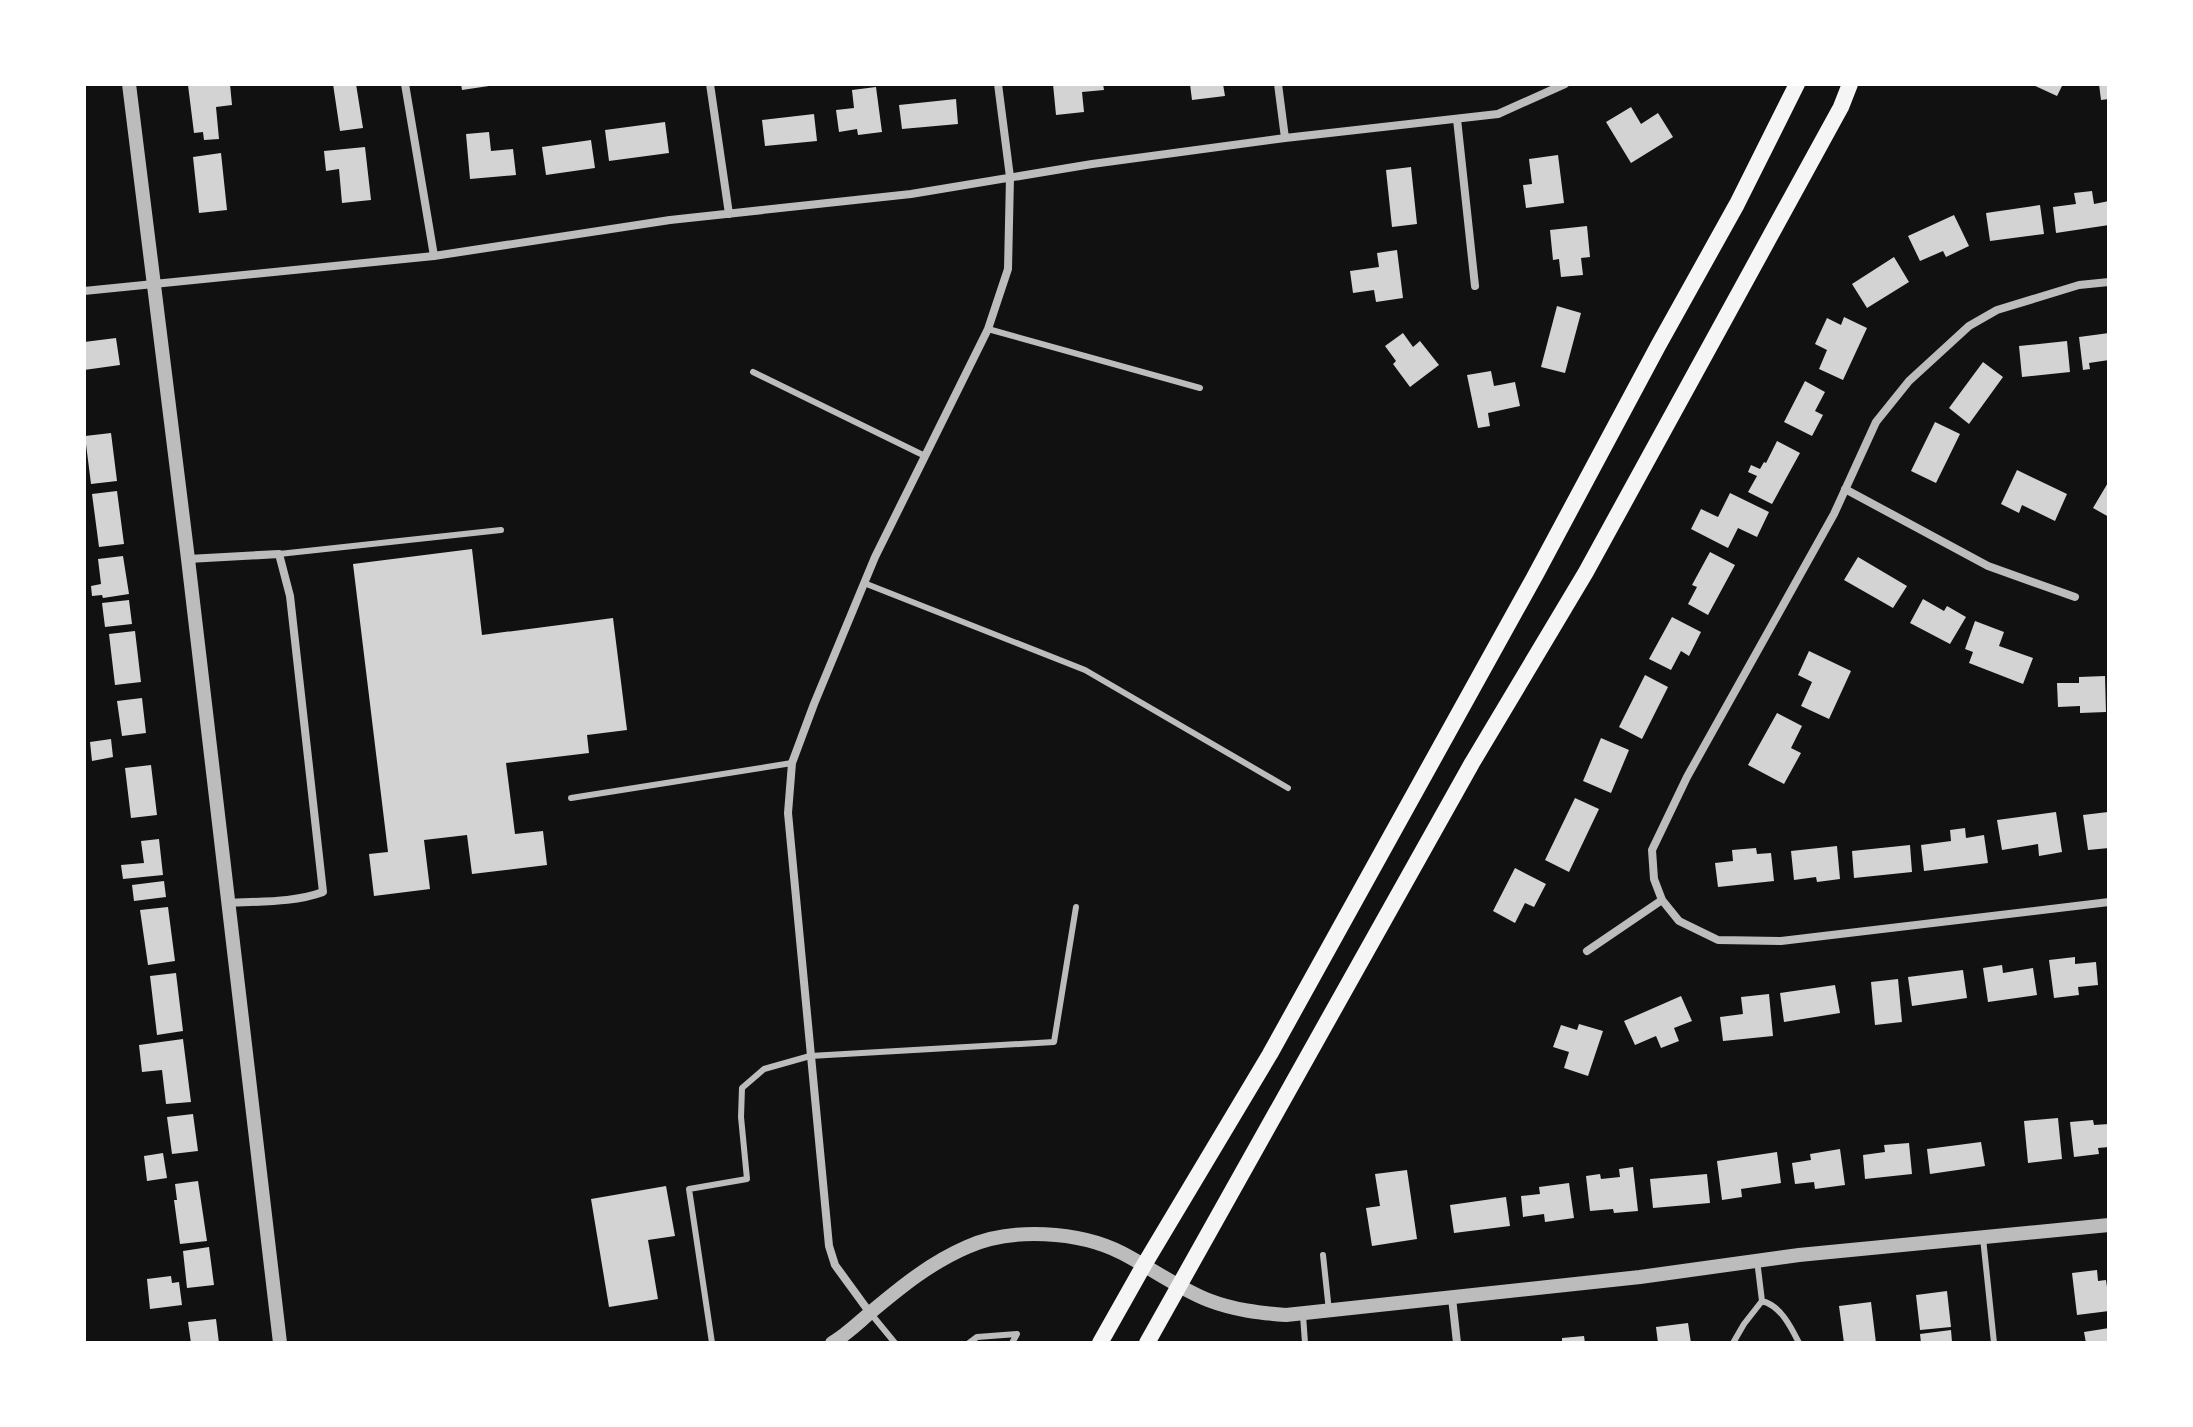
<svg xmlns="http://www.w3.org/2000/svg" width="2193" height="1427" font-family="Signika,sans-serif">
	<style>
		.building { fill: #d3d3d3 }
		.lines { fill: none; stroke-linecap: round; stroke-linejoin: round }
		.service { stroke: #bcbcbc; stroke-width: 6 }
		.minor { stroke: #bcbcbc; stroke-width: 8 }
		.tertiary { stroke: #bcbcbc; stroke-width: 14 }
		.secondary { stroke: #f5f5f5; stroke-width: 16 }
	</style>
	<rect width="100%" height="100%" fill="#111"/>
	<!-- building -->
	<path class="building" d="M198 84H230L232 105 216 107 219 139 204 140 203 132 194 133 188 85Z
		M333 84H356L363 128 340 131Z
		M461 84H488L489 86 462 90Z
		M1053 84H1103L1104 90 1082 92 1084 112 1056 115Z
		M1190 84H1223L1225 96 1192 100Z
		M2031 84H2063L2057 96Z
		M2099 84H2109V99L2101 100Z
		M876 87 882 132 858 135 857 129 839 132 836 110 854 108 852 90Z
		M956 99 958 124 902 129 899 105Z
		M1631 107 1641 124 1658 113 1673 137 1631 163 1606 122Z
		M814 114 817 141 765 146 762 120Z
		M665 122 669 153 609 161 605 130Z
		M489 132 491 151 513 149 516 175 470 179 466 134Z
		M591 140 595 168 546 175 542 147Z
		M365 147 371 200 342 203 339 169 326 171 324 151Z
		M221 153 227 210 199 213 193 157Z
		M1558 155 1564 203 1526 208 1523 185 1532 184 1529 159Z
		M1411 167 1417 224 1392 227 1386 170Z
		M2092 191 2094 204 2109 201V225L2056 233 2053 207 2076 204 2074 193Z
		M2040 205 2044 234 1990 241 1986 213Z
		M1954 215 1969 246 1946 257 1943 251 1920 261 1908 236Z
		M1587 226 1590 257 1581 258 1583 275 1561 277 1559 259 1553 260 1550 230Z
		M1397 250 1403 298 1376 302 1374 290 1353 293 1350 271 1379 267 1377 253Z
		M1894 257 1909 282 1867 308 1852 284Z
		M1557 306 1581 313 1565 373 1541 367Z
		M1844 317 1867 328 1843 380 1819 369 1827 350 1815 344 1827 318 1841 325Z
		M1403 333 1413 347 1420 341 1439 365 1410 387 1393 364 1396 361 1385 346Z
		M2109 333V360L2089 363 2090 369 2083 370 2079 337Z
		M116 338 120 365 84 370V342Z
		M2067 341 2070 372 2022 377 2019 346Z
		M1983 362 2003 377 1969 424 1949 408Z
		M1491 371 1494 386 1515 382 1520 406 1488 413 1490 426 1478 428 1467 375Z
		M1805 381 1825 392 1815 411 1823 415 1812 436 1784 422Z
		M1935 422 1960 434 1936 483 1911 471Z
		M111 433 117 481 91 484 85 436Z
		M1777 441 1800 453 1772 504 1748 492 1757 476 1748 472 1751 465 1760 469 1764 462 1766 463Z
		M2017 470 2067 494 2055 521 2022 505 2019 513 2001 504Z
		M2109 481V517L2093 508Z
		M117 491 124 544 99 547 92 494Z
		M1730 493 1769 512 1757 537 1738 528 1728 548 1691 529 1701 509 1718 517Z
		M472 549 482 635 613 618 627 730 587 735 589 753 506 763 515 834 543 831 547 865 472 874 467 835 424 840 430 889 374 896 369 854 388 852 353 564Z
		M1710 552 1735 565 1708 615 1688 604 1697 587 1692 585Z
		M123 556 129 594 103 598 102 595 92 596 91 586 101 584 98 559Z
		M1858 557 1907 586 1893 608 1844 580Z
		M1923 599 1944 611 1947 606 1966 617 1950 644 1910 623Z
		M129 600 132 624 105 627 102 603Z
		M1672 617 1701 632 1689 656 1681 651 1671 670 1649 659Z
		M1975 621 2004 632 1999 646 2033 658 2023 684 1969 663 1973 652 1965 649Z
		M135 631 141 682 115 685 109 634Z
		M1809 651 1851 671 1829 719 1801 706 1812 682 1798 675Z
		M1645 675 1668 687 1642 739 1619 727Z
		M2105 676 2106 712 2080 713V706L2058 707 2057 683H2079V677Z
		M142 698 146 733 122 736 117 701Z
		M1777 713 1802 726 1791 748 1801 753 1784 784 1748 765Z
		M1601 738 1629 750 1611 793 1583 781Z
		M111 739 113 757 92 761 90 742Z
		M151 765 157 815 131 818 125 768Z
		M1575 798 1599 809 1569 872 1545 860Z
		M2056 812 2062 852 2039 856 2038 844 2002 850 1997 820Z
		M2108 812 2109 848 2088 850 2083 815Z
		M1965 828 1966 838 1984 835 1988 863 1924 871 1921 845 1951 841 1950 830Z
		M159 839 163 875 123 879 121 865 144 863 141 841Z
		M1910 845 1912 872 1854 878 1852 851Z
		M1837 846 1840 879 1817 882 1816 877 1794 880 1791 851Z
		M1756 848 1757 854 1771 853 1774 881 1718 887 1715 863 1733 861 1732 850Z
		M1515 868 1546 884 1534 907 1525 903 1515 923 1493 911Z
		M164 881 166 897 134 901 132 885Z
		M168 907 175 961 148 965 140 910Z
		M2075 957V964L2096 962 2098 985 2078 987 2079 995 2054 998 2049 960Z
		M2002 965 2003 973 2033 968 2037 995 1988 1002 1983 968Z
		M1963 970 1967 998 1912 1006 1908 977Z
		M176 973 183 1031 157 1035 150 976Z
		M1898 979 1902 1022 1875 1025 1871 982Z
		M1835 985 1840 1013 1784 1022 1780 993Z
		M1769 994 1773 1036 1723 1041 1720 1017 1743 1014 1741 997Z
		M1681 996 1692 1021 1674 1028 1679 1041 1661 1048 1656 1036 1635 1045 1624 1021Z
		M1579 1024 1603 1031 1588 1076 1564 1068 1569 1052 1553 1047 1561 1025 1577 1030Z
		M183 1039 191 1102 166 1104 162 1070 142 1072 139 1045Z
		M193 1114 198 1151 172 1154 167 1117Z
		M2058 1118 2062 1159 2028 1163 2024 1121Z
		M2093 1120 2094 1125 2109 1124V1147L2098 1148 2099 1154 2074 1157 2070 1122Z
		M1981 1142 1985 1166 1930 1174 1927 1149Z
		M1909 1143 1912 1174 1865 1179 1863 1155 1885 1152 1884 1145Z
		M1840 1149 1845 1185 1815 1189 1814 1182 1795 1184 1792 1163 1811 1160 1810 1154Z
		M1777 1152 1781 1183 1741 1189 1742 1197 1722 1200 1717 1161Z
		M163 1153 167 1178 147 1181 144 1156Z
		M1633 1167 1638 1211 1614 1213 1613 1209 1590 1211 1586 1176 1600 1174 1601 1179 1620 1177 1619 1169Z
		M1407 1170 1417 1239 1372 1246 1366 1208 1380 1206 1375 1174Z
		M1707 1174 1710 1203 1653 1208 1650 1179Z
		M198 1181 207 1241 180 1244 174 1200H177L175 1184Z
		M1569 1183 1574 1218 1545 1222 1544 1214 1523 1217 1521 1196 1540 1194 1539 1187Z
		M666 1186 675 1236 648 1240 658 1299 609 1307 591 1199Z
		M1506 1197 1510 1226 1454 1233 1450 1205Z
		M209 1247 214 1285 187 1288 183 1251Z
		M2097 1270 2098 1281 2106 1280 2107 1287H2109V1311L2077 1315 2072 1273Z
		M171 1276 172 1283 179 1282 182 1305 150 1309 147 1279Z
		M1947 1291 1951 1327 1920 1330 1916 1295Z
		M1871 1302 1876 1343H1844L1839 1306Z
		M216 1319 219 1343H191L188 1322Z
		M1688 1323 1691 1343H1658L1656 1327Z
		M2109 1328V1343H2086L2084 1332Z
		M1951 1330 1952 1342 1921 1343 1920 1334Z
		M1584 1336 1585 1343H1562V1338Z"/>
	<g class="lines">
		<!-- service -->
		<path class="service" d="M988 329 1200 388
			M753 372 925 456
			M279 554 501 530
			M864 583 1085 670 1288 788
			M571 798 792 763
			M1983 1238 1994 1343
			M1323 1255 1329 1311
			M1757 1260 1762 1301
			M872 1315 895 1343
			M1303 1315 1305 1343
			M712 1343 689 1189 747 1179 741 1117 742 1088 764 1069 810 1056 1054 1042 1076 907
			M969 1343 977 1337 1017 1334 1012 1343
			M1733 1343 1744 1324 1762 1301C1781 1306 1791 1327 1799 1343"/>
		<!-- minor -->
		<path class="minor" d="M405 84 434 256
			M710 84 729 214
			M1278 84 1285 138
			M1457 119 1475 286
			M2109 282 2079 285 1997 310 1969 326 1909 381 1876 422 1834 514 1687 777 1652 850 1654 879 1662 900 1679 921 1718 940 1781 941 2109 902
			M84 291 434 256 670 220 911 194 1092 164 1285 138 1498 114 1565 84
			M1845 489 1988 566 2075 597
			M188 559 279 554 290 596 323 892C293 903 259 901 228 903
			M1587 951 1662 900
			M1452 1298 1457 1343
			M870 1313 835 1265 829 1246 788 813 792 763 814 704 875 557 988 329 1008 269 1010 177 998 84"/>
		<!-- tertiary -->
		<path class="tertiary" d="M129 84 188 559 280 1343
			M832 1343C846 1335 858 1323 871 1312 901 1287 930 1263 967 1247 1011 1227 1079 1231 1122 1253 1151 1268 1178 1288 1208 1300 1234 1310 1259 1313 1286 1315L1640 1277 1799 1255 2109 1225"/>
		<!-- secondary -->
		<path class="secondary" d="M1100 1343 1144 1265 1270 1054 1536 574 1658 346 1737 204 1797 84
			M1147 1343 1472 763 1586 572 1841 107 1850 84"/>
	</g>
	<!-- border -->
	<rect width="2193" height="1427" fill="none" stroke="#ffffff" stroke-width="172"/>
</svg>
